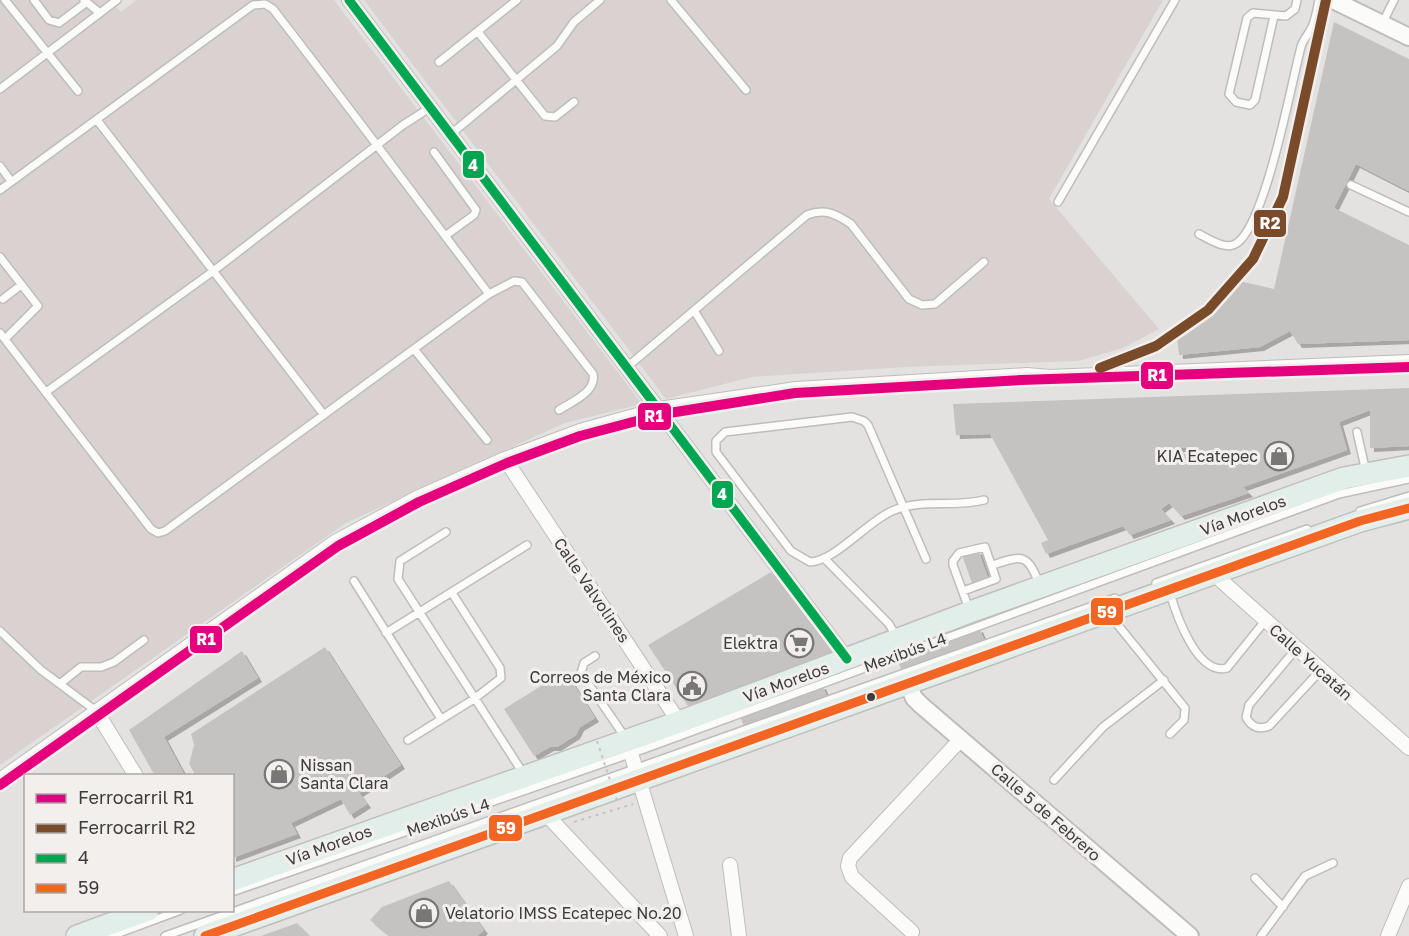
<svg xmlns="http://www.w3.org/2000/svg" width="1409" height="936" font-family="'Golos Text',sans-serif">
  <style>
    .built { fill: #dad2d1 }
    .building { fill: #c4c3c2; fill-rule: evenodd; filter: url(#shadow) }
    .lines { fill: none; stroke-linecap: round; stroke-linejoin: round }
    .service-casing { stroke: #bebdbc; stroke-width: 10 }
    .minor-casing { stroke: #bebdbc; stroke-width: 16 }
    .tertiary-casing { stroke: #bebdbc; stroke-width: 20 }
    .primary-casing { stroke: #c0bfbf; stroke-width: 24 }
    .path { stroke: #c4c3c3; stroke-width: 2; stroke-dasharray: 3 4.5; stroke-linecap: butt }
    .service { stroke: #fbfbfa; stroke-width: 7 }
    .minor { stroke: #fbfbfa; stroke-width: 14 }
    .tertiary { stroke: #fbfbfa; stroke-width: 16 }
    .primary { stroke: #e2eee9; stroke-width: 21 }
    .path-bridge { stroke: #c4c3c3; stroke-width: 2; stroke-dasharray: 3 4.5; stroke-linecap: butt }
    .bus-1-casing { stroke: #f2efed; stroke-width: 14 }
    .bus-2-casing { stroke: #f2efed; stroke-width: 14 }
    .bus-1 { stroke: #00a651; stroke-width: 9 }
    .bus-2 { stroke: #f26522; stroke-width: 9 }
    .rail-1-casing { stroke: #f2efed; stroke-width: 15 }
    .rail-2-casing { stroke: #f2efed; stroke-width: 15 }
    .rail-1 { stroke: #e5007d; stroke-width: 10 }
    .rail-2 { stroke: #7a4b2a; stroke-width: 10 }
    .bus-dot { fill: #3e3c3c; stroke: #f2efed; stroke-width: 2 }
    .labels { text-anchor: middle; stroke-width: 6; stroke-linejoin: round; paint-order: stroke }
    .poi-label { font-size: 16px; fill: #3e3c3c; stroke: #f2efed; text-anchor: end }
    .street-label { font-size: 16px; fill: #3e3c3c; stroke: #f2efed }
    .line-badge { stroke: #f2efed; stroke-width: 2 }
    .badge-label { font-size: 16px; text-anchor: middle; font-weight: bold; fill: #fff }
  </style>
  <defs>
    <filter id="shadow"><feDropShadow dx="4" dy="4" stdDeviation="0" flood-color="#0004"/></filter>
  </defs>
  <rect width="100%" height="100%" fill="#e4e2e1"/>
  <path class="built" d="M0 0H109L121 12 136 0H334L642 404 565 423 346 523 0 765Z
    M364 0H1163L1049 199 1159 329 1123 348 1078 361 906 367 752 377 666 399Z"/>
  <path class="building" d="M1334 22 1409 59V191L1356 164 1334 208 1409 245V340L1298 344 1290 331 1260 347 1179 355 1177 336 1214 311 1239 281 1274 289Z
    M1409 388V446L1370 448V410L1339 422 1347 450 1243 487 1249 493 1181 516 1169 503 1161 509 1171 520 1130 535 1123 526 1046 554 1041 543 1048 540 990 434 956 435 953 404ZM1179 448H1200L1188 458Z
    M978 550 989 581 973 586 962 555Z
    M771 572 837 657 688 706 648 645Z
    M979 628 984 640 901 669 896 657Z
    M325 647 401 765 359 793 367 804 350 815 341 799 291 823 297 834 232 858V776H196L189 764 194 745 191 734Z
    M242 651 258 678 164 737 185 776H155L129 730Z
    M565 671 595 718 580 727 576 735 557 747H550L534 756 504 709Z
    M822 685 827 697 744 726 739 714Z
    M449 881 484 930 477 936H389L370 920 382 907Z
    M297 923 310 936H261Z"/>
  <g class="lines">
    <g class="service-casing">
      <path id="service" d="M5 0 78 91
        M34 0 49 20 59 23 87 2
        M84 0 100 13
        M671 0 746 90
        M1274 16 1255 100 1250 105 1236 102 1229 94 1247 18 1253 13 1286 16 1295 9 1297 0
        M1382 24 1394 0
        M478 32 545 116 555 117 574 102
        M439 62 517 0
        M0 89 117 0
        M97 120 324 415
        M451 134 557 46 574 22 600 0
        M434 152 476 210 474 215 445 236
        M0 166 11 181
        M1351 185 1409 212
        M0 190 253 5 265 4 273 9C346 103 417 199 489 294
        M1058 202 1175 0
        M1199 234C1209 239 1226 251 1237 243 1266 223 1291 84 1301 47 1303 39 1309 34 1312 27 1316 18 1317 9 1319 0
        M0 257 38 306 5 339
        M3 299 21 285
        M695 312 719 351
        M0 333 151 529 158 533 165 531 489 294 514 281 522 282 593 374C597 392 571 402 559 410
        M414 349 487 440
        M627 367 807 215C825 208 836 214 851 224L909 299 922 305 935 304 984 262
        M46 392 212 272 403 125 431 107
        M1357 432 1366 472
        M1360 511 1409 496
        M446 532 400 561 398 579 523 773
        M824 558 889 624 897 638
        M926 559 868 425 864 421 852 417 725 432 716 441V452L791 551 810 562C835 561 867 522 892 511 923 498 953 508 984 500
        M993 565C1025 554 1027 555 1040 585
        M354 581 441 719
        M1156 583 1307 529
        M963 591 996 579 985 547 959 553 953 561V565L969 609
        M1170 593C1176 614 1197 676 1227 668L1265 621
        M1109 614 1185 708 1184 720 1170 734
        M0 631 41 670 96 711
        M386 633 527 545
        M1296 649 1249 705 1246 717C1251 727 1259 730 1269 726L1320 671
        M595 656 584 663 581 673 625 737
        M61 683 81 667H101L114 662 144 640
        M408 740 474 699 501 678 500 668 452 593
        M1054 780 1103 727 1164 680
        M1255 878 1283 907
        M232 892 644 749 1339 494 1409 479
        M111 936 181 910
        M165 936 1115 598
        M1261 936 1305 876 1333 863"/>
    </g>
    <g class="minor-casing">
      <path id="minor" d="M349 0 847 659
        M505 459 679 722
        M1215 575 1409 748
        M96 711 136 776
        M627 740 686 936
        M0 780 335 542 417 498 505 459 580 431 659 409 796 389 1027 375 1050 377 1409 362
        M545 813 660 936
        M730 865 739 936
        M912 932 852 877 848 866 850 858 961 739
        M1388 936 1409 886"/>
    </g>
    <g class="tertiary-casing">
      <path id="tertiary" d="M1333 0 1409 37
        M908 684 914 698 921 705 1190 936"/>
    </g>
    <g class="primary-casing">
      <path id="primary" d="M232 880 679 722 970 612 1344 478 1409 466
        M77 936 148 910
        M205 936 1360 521 1409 508"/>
    </g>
    <path class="path" d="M574 822 633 804"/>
    <use href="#service" class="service"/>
    <use href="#minor" class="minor"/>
    <use href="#tertiary" class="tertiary"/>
    <use href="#primary" class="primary"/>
    <path class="path-bridge" d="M597 741 618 804"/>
    <g class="bus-1-casing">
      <path id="bus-1" d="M349 0 847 659"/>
    </g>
    <g class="bus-2-casing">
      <path id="bus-2" d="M205 936 1360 521 1409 508"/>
    </g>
    <use href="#bus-1" class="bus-1"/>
    <use href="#bus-2" class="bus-2"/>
    <g class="rail-1-casing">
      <path id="rail-1" d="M0 785 338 546 419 502 507 463 580 436 663 414 795 393 1021 380 1409 367"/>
    </g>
    <g class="rail-2-casing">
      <path id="rail-2" d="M1100 368 1156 346 1208 310 1253 259 1283 197 1326 0"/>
    </g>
    <use href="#rail-1" class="rail-1"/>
    <use href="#rail-2" class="rail-2"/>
  </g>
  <defs>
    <g id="shop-ring" transform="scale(1.5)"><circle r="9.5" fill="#f2efed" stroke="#787676" stroke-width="1.5"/><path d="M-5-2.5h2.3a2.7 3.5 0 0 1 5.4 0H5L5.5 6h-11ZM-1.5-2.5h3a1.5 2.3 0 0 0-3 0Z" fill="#787676"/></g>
    <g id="supermarket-ring" transform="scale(1.5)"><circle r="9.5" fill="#f2efed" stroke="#787676" stroke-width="1.5"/><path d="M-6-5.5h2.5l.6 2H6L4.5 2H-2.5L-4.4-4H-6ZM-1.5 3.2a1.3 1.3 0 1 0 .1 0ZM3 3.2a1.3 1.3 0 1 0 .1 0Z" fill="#787676"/></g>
    <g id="civic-ring" transform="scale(1.5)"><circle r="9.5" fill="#f2efed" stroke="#787676" stroke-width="1.5"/><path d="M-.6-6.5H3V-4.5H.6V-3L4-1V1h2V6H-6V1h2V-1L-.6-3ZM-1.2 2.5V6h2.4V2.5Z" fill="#787676"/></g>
  </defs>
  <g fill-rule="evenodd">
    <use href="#shop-ring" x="1279" y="456"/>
    <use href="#supermarket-ring" x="799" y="643"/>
    <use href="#civic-ring" x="692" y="686"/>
    <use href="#shop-ring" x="279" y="774"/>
    <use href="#shop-ring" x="424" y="913"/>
  </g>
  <circle class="bus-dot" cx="871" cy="697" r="5"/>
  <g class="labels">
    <g class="poi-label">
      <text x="1258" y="462">KIA Ecatepec</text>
      <text x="778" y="649">Elektra</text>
      <text x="671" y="683">Correos de México<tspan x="671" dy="18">Santa Clara</tspan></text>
      <text x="300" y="771" text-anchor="start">Nissan<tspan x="300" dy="18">Santa Clara</tspan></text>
      <text x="445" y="919" text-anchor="start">Velatorio IMSS Ecatepec No.20</text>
    </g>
    <g class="street-label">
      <text transform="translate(1243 515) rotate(-20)" y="6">Vía Morelos</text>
      <text transform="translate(592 590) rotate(56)" y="6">Calle Valvolines</text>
      <text transform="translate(905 652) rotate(-20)" y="6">Mexibús L4</text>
      <text transform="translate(1311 662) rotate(42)" y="6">Calle Yucatán</text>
      <text transform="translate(786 682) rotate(-20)" y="6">Vía Morelos</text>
      <text transform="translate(1046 812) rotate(41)" y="6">Calle 5 de Febrero</text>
      <text transform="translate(448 817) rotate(-19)" y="6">Mexibús L4</text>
      <text transform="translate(329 845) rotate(-20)" y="6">Vía Morelos</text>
    </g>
  </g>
  <g class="line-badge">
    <rect x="462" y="150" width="23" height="29" rx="6" fill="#00a651"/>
    <rect x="1253" y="209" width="34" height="29" rx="6" fill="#7a4b2a"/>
    <rect x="1140" y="361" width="34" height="29" rx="6" fill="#e5007d"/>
    <rect x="637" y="402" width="35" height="29" rx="6" fill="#e5007d"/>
    <rect x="711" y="480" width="23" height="29" rx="6" fill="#00a651"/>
    <rect x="1090" y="597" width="34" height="29" rx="6" fill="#f26522"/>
    <rect x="189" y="625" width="34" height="29" rx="6" fill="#e5007d"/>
    <rect x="488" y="814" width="35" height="28" rx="6" fill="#f26522"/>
  </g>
  <g class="badge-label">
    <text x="473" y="171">4</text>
    <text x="1270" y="229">R2</text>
    <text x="1157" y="381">R1</text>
    <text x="654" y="422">R1</text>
    <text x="722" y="500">4</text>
    <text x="1107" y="618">59</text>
    <text x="206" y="645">R1</text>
    <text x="506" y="834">59</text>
  </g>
  <rect x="24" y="774" width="210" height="138" fill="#f2efed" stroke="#aaa7a6" stroke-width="1.5"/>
  <rect x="36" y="794" width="30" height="9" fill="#e5007d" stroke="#aaa7a6" stroke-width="1.5"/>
  <text x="78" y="804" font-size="18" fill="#3e3c3c">Ferrocarril R1</text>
  <rect x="36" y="824" width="30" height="9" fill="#7a4b2a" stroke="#aaa7a6" stroke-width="1.5"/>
  <text x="78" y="834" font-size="18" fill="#3e3c3c">Ferrocarril R2</text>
  <rect x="36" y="854" width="30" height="9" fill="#00a651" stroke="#aaa7a6" stroke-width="1.5"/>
  <text x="78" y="864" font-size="18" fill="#3e3c3c">4</text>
  <rect x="36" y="884" width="30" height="9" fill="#f26522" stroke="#aaa7a6" stroke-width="1.5"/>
  <text x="78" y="894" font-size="18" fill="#3e3c3c">59</text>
</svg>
